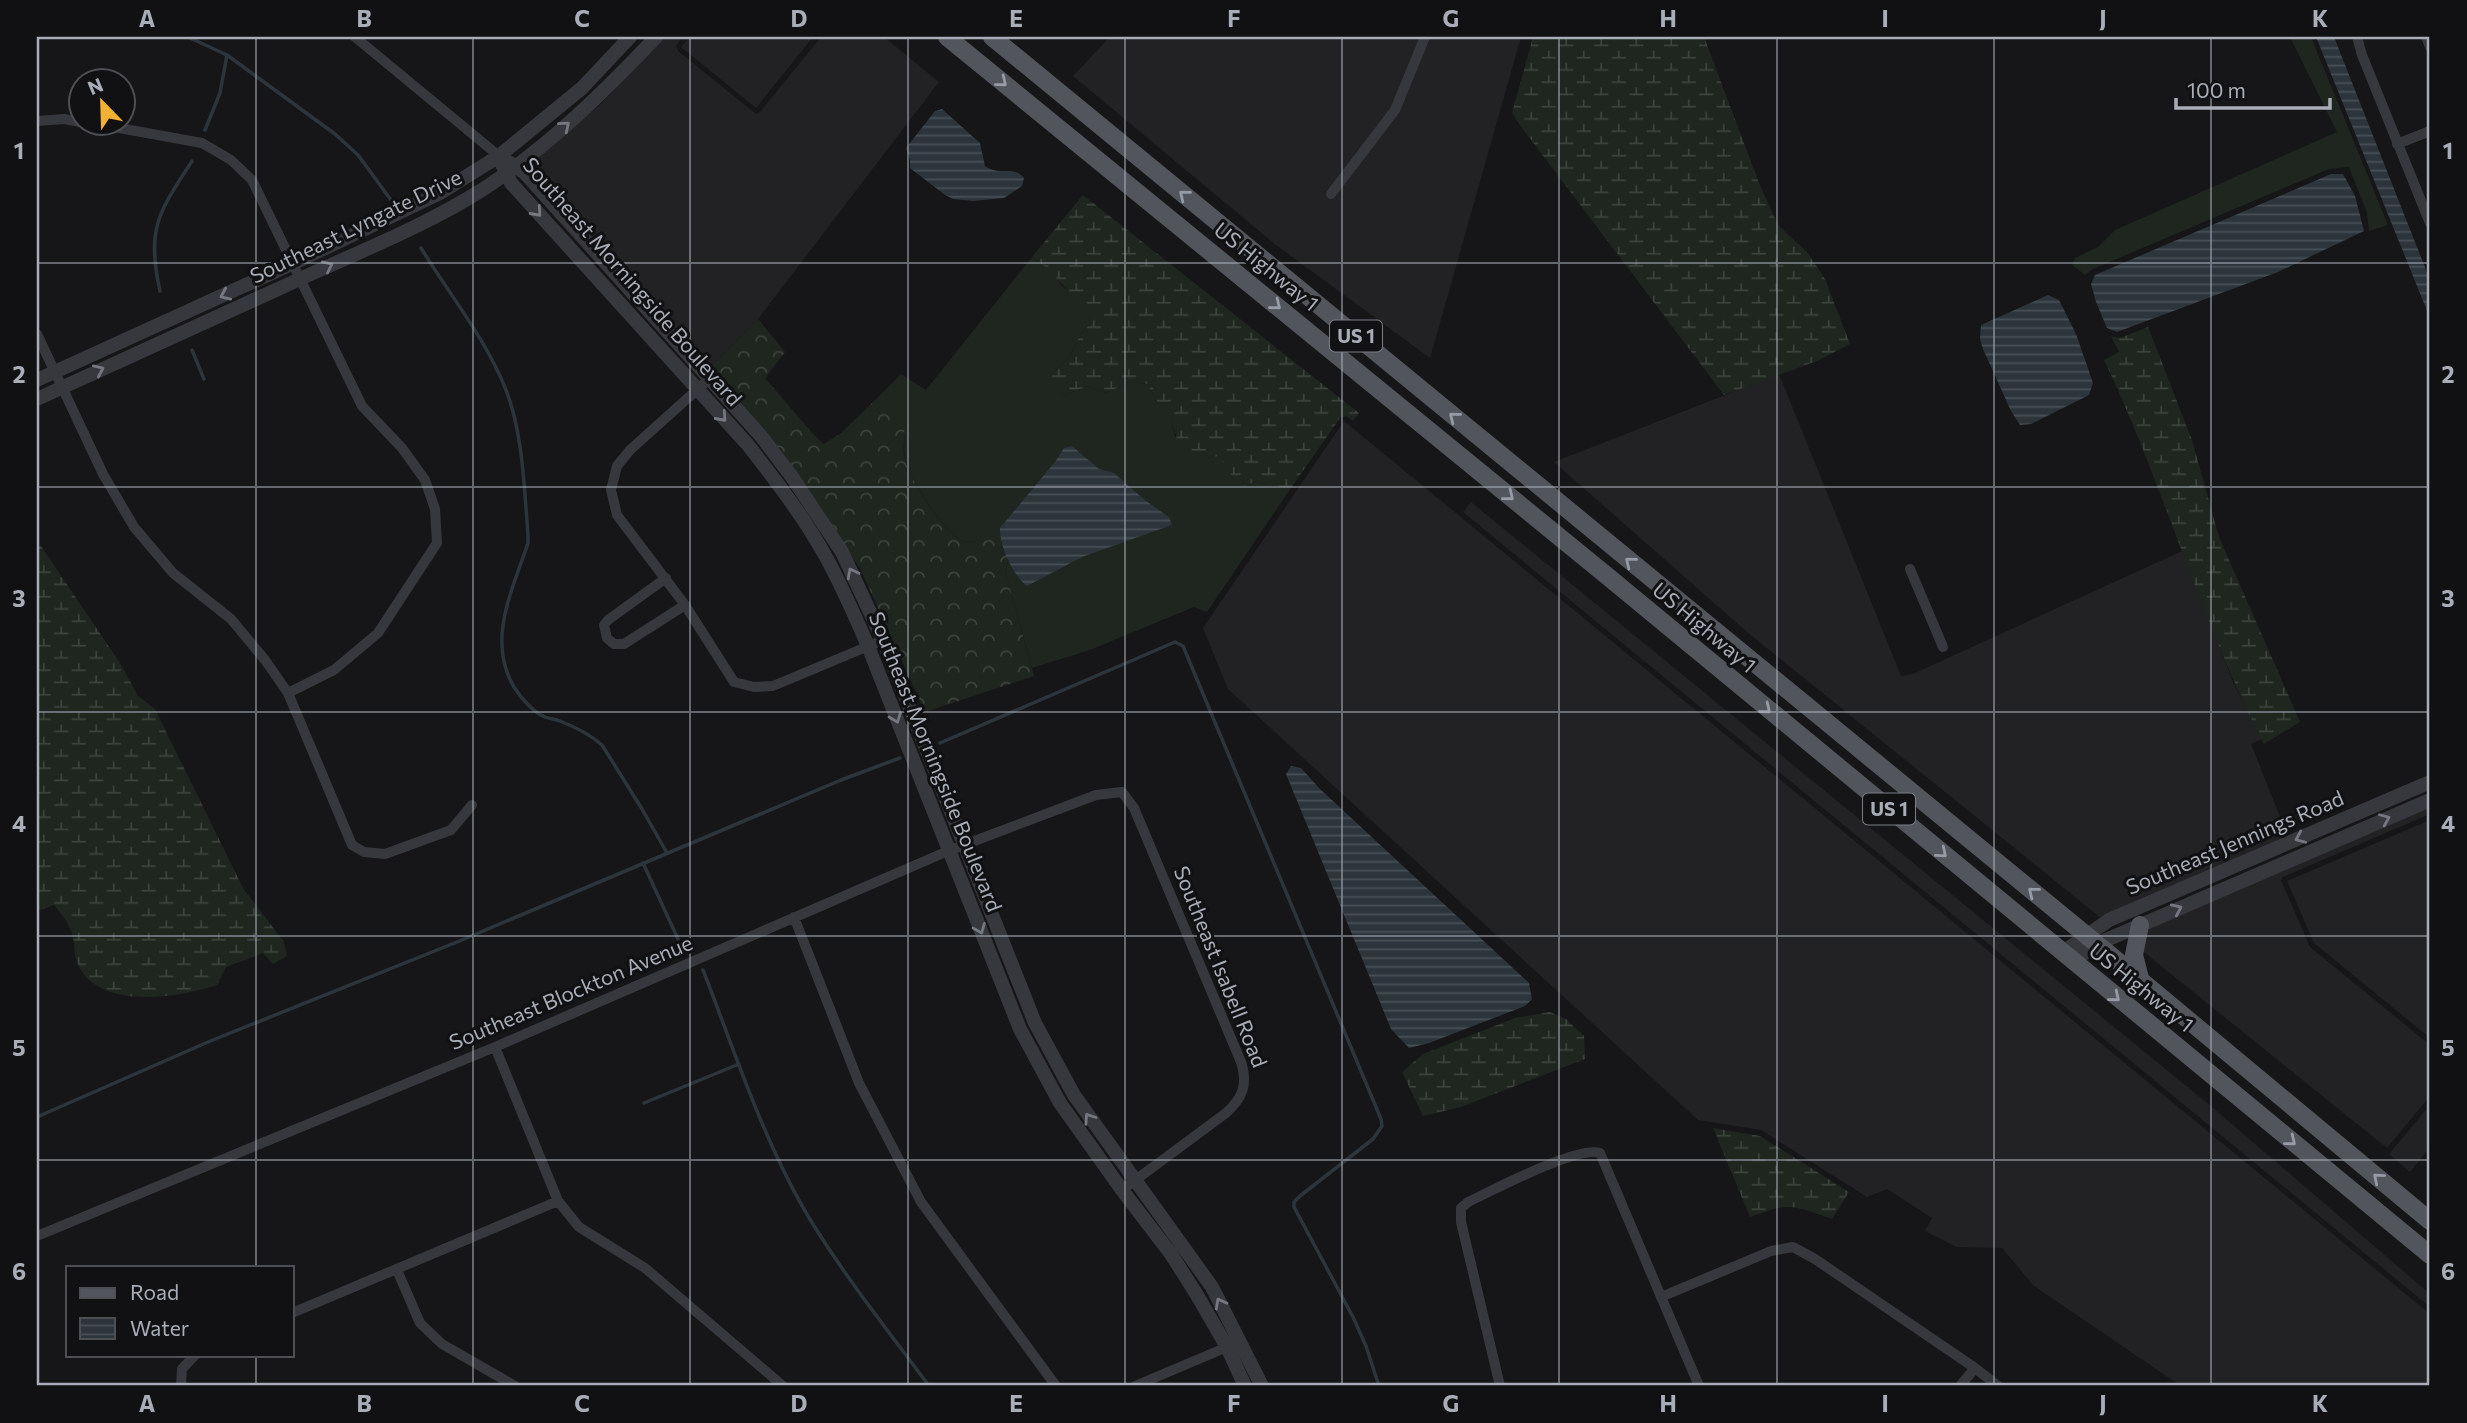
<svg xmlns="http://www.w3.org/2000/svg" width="2467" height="1423" font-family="Commissioner,sans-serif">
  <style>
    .built { fill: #222225 }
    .grass { fill: #1e261f }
    .forest { fill: url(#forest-crowns) }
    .wetland { fill: url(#wetland-marsh) }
    .water { fill: url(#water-rules) }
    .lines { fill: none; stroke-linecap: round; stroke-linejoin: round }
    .stream { stroke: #2c353c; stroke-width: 3.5 }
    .minor { stroke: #37383d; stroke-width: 10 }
    .tertiary { stroke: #37383d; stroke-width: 14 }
    .primary { stroke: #53555c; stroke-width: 18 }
    .oneway { stroke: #979ba6 }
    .oneway2 { stroke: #757881 }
    .grid { fill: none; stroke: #a8adb8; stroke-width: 2; stroke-opacity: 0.55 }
    .labels { text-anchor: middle; stroke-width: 6; stroke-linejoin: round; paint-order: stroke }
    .shield { fill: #111113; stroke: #7b7e86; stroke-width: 2 }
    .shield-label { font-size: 19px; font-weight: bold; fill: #a8adb8 }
    .street-label { font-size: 21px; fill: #a8adb8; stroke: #111113 }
    .neatline { fill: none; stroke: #a8adb8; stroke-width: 2.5 }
    .grid-label { font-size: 23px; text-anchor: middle; font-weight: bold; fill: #a8adb8 }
  </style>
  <defs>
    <pattern id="forest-crowns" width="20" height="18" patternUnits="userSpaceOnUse" patternTransform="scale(1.75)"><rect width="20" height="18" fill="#1e261f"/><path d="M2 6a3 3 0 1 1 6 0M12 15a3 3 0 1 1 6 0" fill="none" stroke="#3c433d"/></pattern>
    <pattern id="wetland-marsh" width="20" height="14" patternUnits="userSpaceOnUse" patternTransform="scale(1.75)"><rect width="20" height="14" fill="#1e261f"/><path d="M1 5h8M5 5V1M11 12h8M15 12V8" fill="none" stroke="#3c433d"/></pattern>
    <pattern id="water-rules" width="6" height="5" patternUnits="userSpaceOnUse" patternTransform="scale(1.75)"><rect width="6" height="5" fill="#2c353c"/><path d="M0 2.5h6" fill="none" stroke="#485056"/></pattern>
  </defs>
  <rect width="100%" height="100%" fill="#161618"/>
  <path class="built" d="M664 37H682L676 46 678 51 756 114 760 112 821 37H884L939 82 758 319 708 370 525 166 599 106Z
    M690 37H813L756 108 681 47Z
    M1110 37H1521L1430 358 1276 245 1073 76Z
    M1779 374 1901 676 1913 674 2182 551 2233 682 2262 739 2251 744 2288 837 2101 918 1747 632 1554 462Z
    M1344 421 2430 1314V1386H2181L2034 1286 2002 1248 1957 1247 1925 1231 1932 1218 1887 1189 1867 1197 1761 1130 1698 1120 1228 689 1203 628Z
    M1471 502 2206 1102 2430 1294V1307L1463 512Z
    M2430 806V814L2299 870 2283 877 2281 880 2310 947 2430 1045V1096L2387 1148 2140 949 2145 930Z
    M2430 820V1038L2314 943 2287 881Z
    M2430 1105V1147L2410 1172 2389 1154Z"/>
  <path class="grass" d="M2290 37H2311L2388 225 2369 231 2367 213 2349 167 2329 169 2093 269 2085 275 2072 265 2075 258 2098 247 2115 230 2337 132Z
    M1032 257 1053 272 1062 286 1075 298 1092 322 1080 335 1071 355 1053 373 1048 386 1065 395 1088 386 1105 393 1131 382 1148 384 1156 400 1170 418 1175 436 1206 459 1219 456 1245 486 1257 481 1272 487 1291 488 1207 612 1194 607 1090 650 1032 668 1005 570 1020 530 994 517C989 526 981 543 969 543 950 543 911 480 906 462 902 450 907 435 902 425 896 411 887 407 874 401L901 374 926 390Z"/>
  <path class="forest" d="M758 319 785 352 765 378 814 435 824 444 841 433 874 401C883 405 895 408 901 418 908 430 901 447 905 460 909 477 950 544 969 543 984 542 985 525 994 517 1001 510 1016 508 1025 507L1020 530 1005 570 1034 676 925 712 860 568 708 370Z"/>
  <path class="wetland" d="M1533 37H1704L1759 183 1778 225 1807 252 1825 279 1850 344 1817 361 1724 395 1519 124 1512 113Z
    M1083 195 1359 413 1353 421 1346 416 1340 418 1291 488 1272 487 1257 481 1245 486 1237 483 1219 456 1206 459 1190 458 1179 444 1170 419 1156 400 1148 384 1131 382 1105 393 1088 386 1065 395 1047 386 1053 373 1071 355 1080 335 1092 322C1073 299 1058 274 1032 257Z
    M2148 327 2192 440 2219 537 2300 722 2264 744C2200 621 2164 485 2104 360L2119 352 2111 336 2120 338Z
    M37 544 41 546 120 663 138 696 155 709 243 888 284 942 287 956 273 964 263 953 226 967 217 985C178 998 92 1012 76 959 74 954 75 948 74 943 72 927 64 917 54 905L37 911Z
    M1550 1012 1566 1019 1584 1036 1585 1059 1461 1107 1423 1116 1402 1072 1423 1054 1515 1018Z
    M1713 1128 1760 1136 1849 1192 1832 1219C1792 1205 1790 1202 1750 1217Z"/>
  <path class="water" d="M2316 37H2334L2430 280V318Z
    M942 109 980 143 985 166C1001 177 1014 165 1024 178L1022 186 1004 198 973 201 953 199 945 195 910 168V160L906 148 935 111Z
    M2331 174H2343L2355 196 2364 231 2278 272 2117 332 2107 328 2096 302 2091 284 2095 275Z
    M2048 295 2059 300 2076 334 2093 383 2089 395 2031 424 2020 425 2011 411 1983 349 1980 339 1981 325Z
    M1072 446 1099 469 1114 473 1146 501 1169 517 1172 525 1082 557 1027 586C1013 576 999 545 1000 528L1055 462 1064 448Z
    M1291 766 1301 768 1320 789 1529 983 1532 999 1525 1006 1429 1043 1409 1048 1391 1029 1286 774Z"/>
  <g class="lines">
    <path class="stream" d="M188 37 227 55 335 134 358 155 391 200
      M205 130 220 93 227 55
      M421 248C449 294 486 339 506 390 523 434 524 487 528 534V543C513 589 486 640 514 687 521 698 533 712 545 717 550 719 555 719 560 721 575 727 591 735 602 745L642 809 667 853
      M160 291C146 228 159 212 192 161
      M192 350 204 379
      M940 743 1175 642 1183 646 1381 1119 1382 1126 1373 1139 1300 1196 1294 1202V1207L1353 1317 1366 1346 1379 1386
      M643 863 678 939
      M703 970C735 1052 765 1146 811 1221 846 1278 889 1332 929 1386
      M644 1103 739 1064
      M37 1117 208 1042 457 942 841 780 900 758"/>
    <path class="minor" d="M355 37 499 156
      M2357 37 2362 55 2430 223
      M2426 37 2430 47
      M37 121 64 119 80 122
      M86 122 202 143 231 160 252 180 362 406 402 448 425 480 435 509 437 543 378 633 334 670 288 693
      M2397 144 2430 131
      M1331 194 1395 110 1425 37
      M37 334 103 474 134 527 173 573 231 619 265 660 288 693 352 845 364 852 385 854 451 830 472 805
      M709 379 630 450 617 466 611 490 617 515 685 605 734 682 754 687 773 686 883 640
      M1910 569 1943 647
      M666 578 608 620 604 625 607 638 614 644H624L685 605
      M794 917 859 1083 921 1202 1056 1386
      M495 1047 558 1201 579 1227 645 1268 783 1386
      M37 1236 495 1047 948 851 1096 795 1122 792 1134 808 1241 1062C1248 1084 1243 1098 1226 1113L1122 1190
      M397 1270 420 1323 442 1344 515 1386
      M1661 1297 1771 1251 1793 1247 1815 1259 1975 1368 1998 1386
      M292 1313 558 1201
      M181 1386 182 1369 195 1355
      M1135 1386 1232 1345
      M1500 1386 1461 1222V1208L1468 1202C1492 1191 1578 1145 1600 1153L1699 1386
      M1960 1386 1975 1368"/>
    <path class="tertiary" d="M499 156 525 173 761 436 792 477 842 552 883 640 1035 1023 1074 1095 1212 1287 1262 1386
      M499 158 511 183 748 445C776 481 804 517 826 557 842 586 855 616 868 646L1020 1029 1060 1103 1122 1190 1171 1254 1197 1295 1227 1347 1245 1386
      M37 380 294 263 440 193 499 156 582 88 630 37
      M37 399C129 357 221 315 313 273 371 247 432 222 485 188 550 145 603 93 656 37
      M2063 952 2109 920 2430 782
      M2072 962 2097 944 2430 800"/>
    <path class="primary" d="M947 37 1606 575 2430 1255
      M992 37 2097 944 2430 1221
      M2140 925 2134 955 2141 982"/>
  </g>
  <defs><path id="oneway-chevron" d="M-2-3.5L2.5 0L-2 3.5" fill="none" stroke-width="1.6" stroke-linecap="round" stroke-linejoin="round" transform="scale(1.75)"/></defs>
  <g class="oneway">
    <use href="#oneway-chevron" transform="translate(1002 82) rotate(39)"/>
    <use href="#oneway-chevron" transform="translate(1184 195) rotate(-141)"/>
    <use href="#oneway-chevron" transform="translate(1276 305) rotate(39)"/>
    <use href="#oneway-chevron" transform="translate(1454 417) rotate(-141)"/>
    <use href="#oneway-chevron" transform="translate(1509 496) rotate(39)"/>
    <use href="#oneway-chevron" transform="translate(1630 562) rotate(-141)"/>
    <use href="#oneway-chevron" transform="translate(1766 709) rotate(39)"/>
    <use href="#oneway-chevron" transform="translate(1942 853) rotate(40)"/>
    <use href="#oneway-chevron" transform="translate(2033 892) rotate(-141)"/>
    <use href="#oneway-chevron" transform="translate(2115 997) rotate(39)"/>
    <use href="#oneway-chevron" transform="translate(2291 1141) rotate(39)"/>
    <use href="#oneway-chevron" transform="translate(2378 1178) rotate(-140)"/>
  </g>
  <g class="oneway2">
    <use href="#oneway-chevron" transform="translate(565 126) rotate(-40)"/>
    <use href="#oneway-chevron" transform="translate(537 212) rotate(48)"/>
    <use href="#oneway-chevron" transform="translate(328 266) rotate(-25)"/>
    <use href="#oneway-chevron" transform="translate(225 295) rotate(156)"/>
    <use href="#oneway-chevron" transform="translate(99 370) rotate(-24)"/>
    <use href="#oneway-chevron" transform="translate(722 417) rotate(48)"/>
    <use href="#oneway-chevron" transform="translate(852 573) rotate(-117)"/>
    <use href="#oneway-chevron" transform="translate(896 718) rotate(69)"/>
    <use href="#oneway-chevron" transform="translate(2385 819) rotate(-23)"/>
    <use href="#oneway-chevron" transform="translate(2300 838) rotate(157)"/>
    <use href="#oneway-chevron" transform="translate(2177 909) rotate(-24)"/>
    <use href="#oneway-chevron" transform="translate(980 929) rotate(68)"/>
    <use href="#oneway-chevron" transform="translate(1089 1118) rotate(-124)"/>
    <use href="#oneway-chevron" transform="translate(1220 1303) rotate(-118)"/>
  </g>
  <path class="grid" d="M256 37V1267M473 37V1386M690 37V1386M908 37V1386M1125 37V1386M1342 37V1386M1559 37V1386M1777 37V1386M1994 37V1386M2211 37V1386M37 263H2430M37 487H2430M37 712H2430M37 936H2430M37 1160H2430M256 1355V1386"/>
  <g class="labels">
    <g class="shield">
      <rect x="1330" y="320.5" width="52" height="31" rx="5"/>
      <rect x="1863" y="793.5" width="52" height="31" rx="5"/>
    </g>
    <g class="shield-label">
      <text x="1356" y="343">US 1</text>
      <text x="1889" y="816">US 1</text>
    </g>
    <g class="street-label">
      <text transform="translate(356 227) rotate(-26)" y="7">Southeast Lyngate Drive</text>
      <text transform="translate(1266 267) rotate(39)" y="7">US Highway 1</text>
      <text transform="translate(632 282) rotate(49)" y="7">Southeast Morningside Boulevard</text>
      <text transform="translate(1704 628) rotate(40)" y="7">US Highway 1</text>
      <text transform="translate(935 762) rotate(68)" y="7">Southeast Morningside Boulevard</text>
      <text transform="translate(2235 843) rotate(-23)" y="7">Southeast Jennings Road</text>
      <text transform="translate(1220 967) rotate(68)" y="7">Southeast Isabell Road</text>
      <text transform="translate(2141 988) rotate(39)" y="7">US Highway 1</text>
      <text transform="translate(571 993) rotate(-23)" y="7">Southeast Blockton Avenue</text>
    </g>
  </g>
  <rect width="2467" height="1423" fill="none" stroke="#111113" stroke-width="77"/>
  <rect x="66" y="1266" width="228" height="91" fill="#111113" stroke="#4d4f55" stroke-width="2"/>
  <rect x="80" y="1288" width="35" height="10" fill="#53555c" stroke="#4d4f55" stroke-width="2"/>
  <text x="130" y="1300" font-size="21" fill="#a8adb8">Road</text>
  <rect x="80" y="1318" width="35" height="21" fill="url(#water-rules)" stroke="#4d4f55" stroke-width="2"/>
  <text x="130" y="1336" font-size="21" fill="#a8adb8">Water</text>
  <g transform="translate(102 102) rotate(337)"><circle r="33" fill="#111113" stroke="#4d4f55" stroke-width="2"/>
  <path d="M0-5L12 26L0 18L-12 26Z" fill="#f2b134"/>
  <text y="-10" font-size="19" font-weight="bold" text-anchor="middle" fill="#a8adb8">N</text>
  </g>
  <path d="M2176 98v10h154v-10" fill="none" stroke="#a8adb8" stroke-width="3.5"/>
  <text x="2187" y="98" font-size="21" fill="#a8adb8" stroke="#111113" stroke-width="5" paint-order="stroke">100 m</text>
  <rect x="38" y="38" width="2390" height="1346" class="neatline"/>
  <g class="grid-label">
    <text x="147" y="27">A</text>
    <text x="364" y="27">B</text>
    <text x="582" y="27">C</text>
    <text x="799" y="27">D</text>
    <text x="1016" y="27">E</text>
    <text x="1234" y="27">F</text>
    <text x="1451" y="27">G</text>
    <text x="1668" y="27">H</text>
    <text x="1885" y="27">I</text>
    <text x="2103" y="27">J</text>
    <text x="2320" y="27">K</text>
    <text x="19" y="159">1</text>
    <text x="2448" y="159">1</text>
    <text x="19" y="383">2</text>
    <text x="2448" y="383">2</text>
    <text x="19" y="607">3</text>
    <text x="2448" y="607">3</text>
    <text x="19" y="832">4</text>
    <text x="2448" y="832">4</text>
    <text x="19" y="1056">5</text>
    <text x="2448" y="1056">5</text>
    <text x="19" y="1280">6</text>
    <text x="2448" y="1280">6</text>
    <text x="147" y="1412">A</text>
    <text x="364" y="1412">B</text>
    <text x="582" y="1412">C</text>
    <text x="799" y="1412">D</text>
    <text x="1016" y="1412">E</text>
    <text x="1234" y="1412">F</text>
    <text x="1451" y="1412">G</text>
    <text x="1668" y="1412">H</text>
    <text x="1885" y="1412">I</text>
    <text x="2103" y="1412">J</text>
    <text x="2320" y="1412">K</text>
  </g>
</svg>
